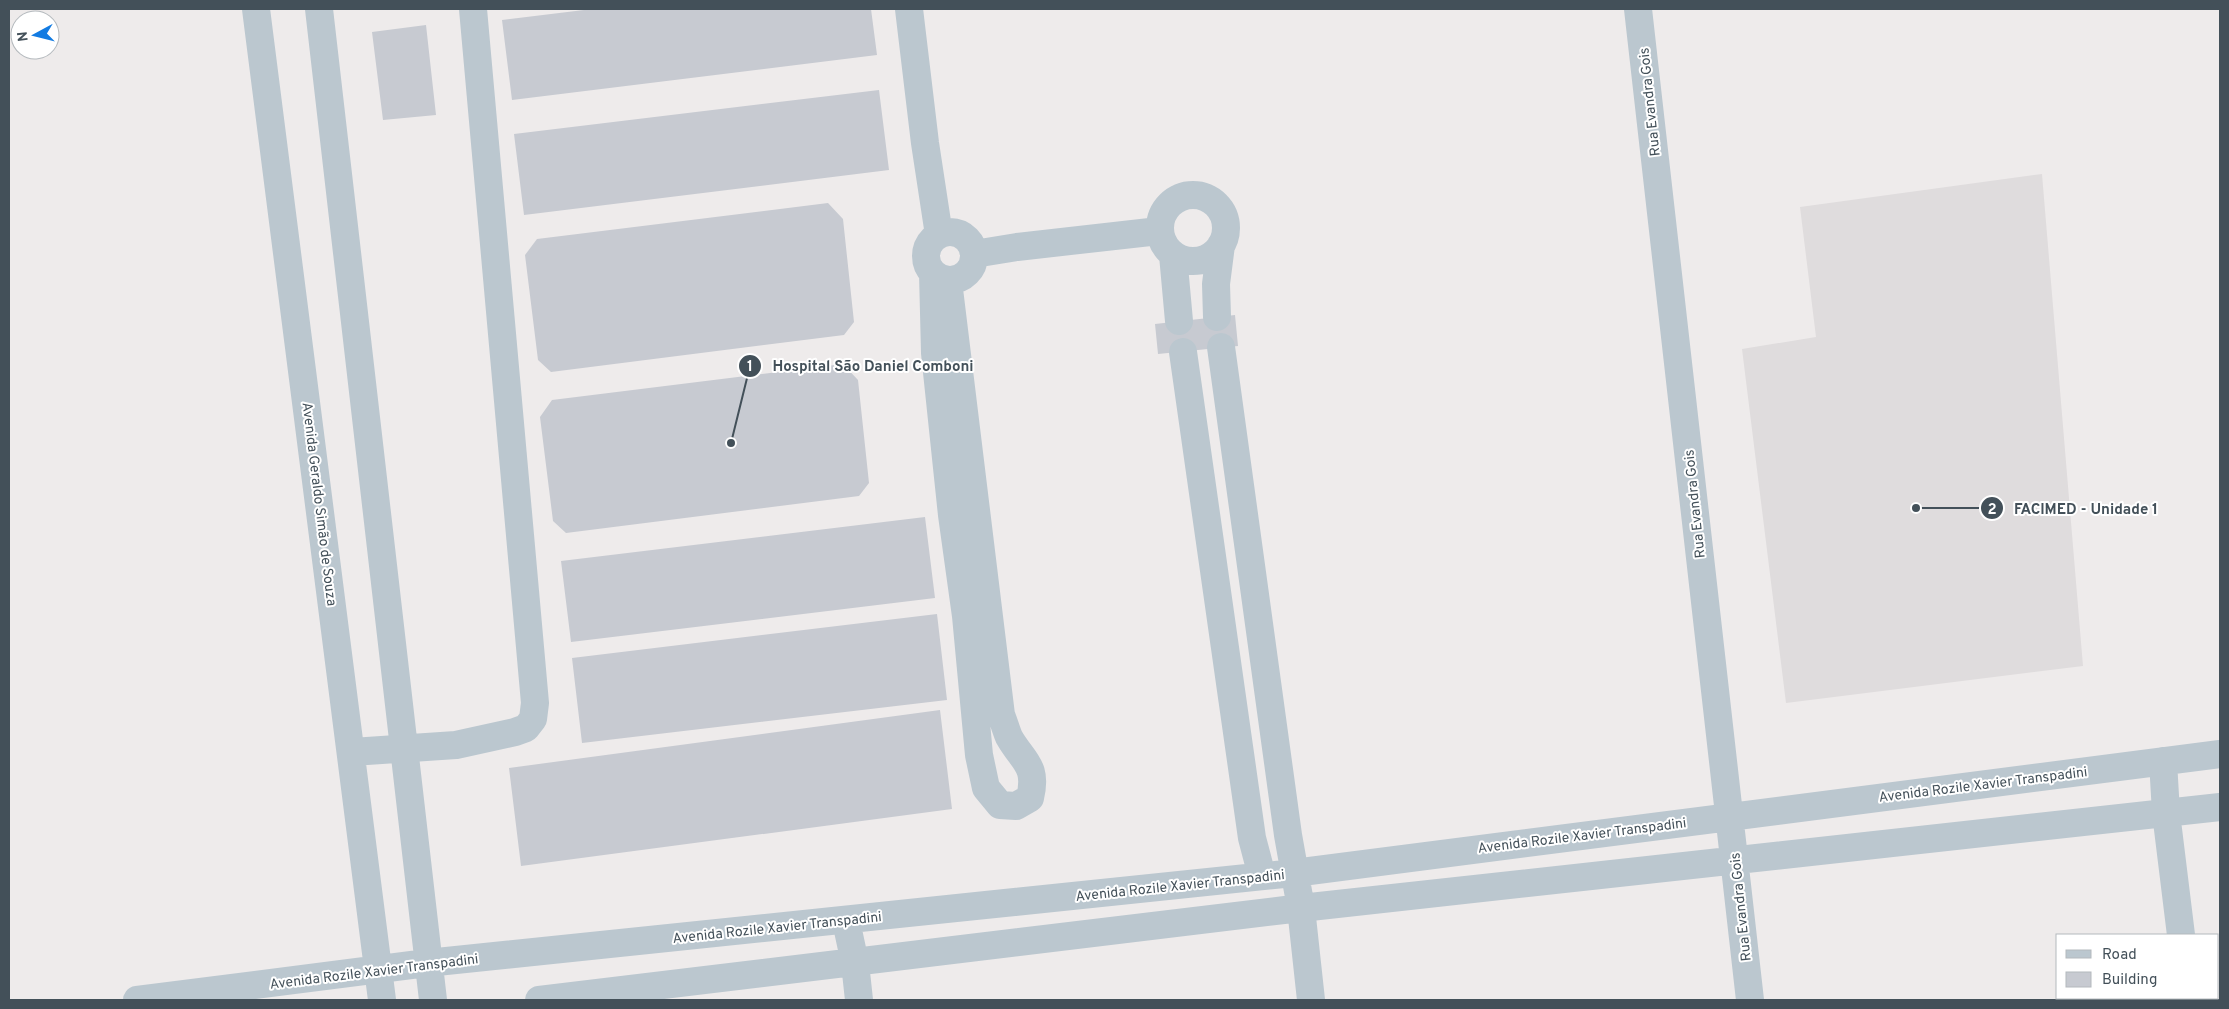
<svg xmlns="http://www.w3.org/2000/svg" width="2229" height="1009" font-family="Overpass,sans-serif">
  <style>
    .education { fill: #dfdcdd }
    .building { fill: #c7cad1 }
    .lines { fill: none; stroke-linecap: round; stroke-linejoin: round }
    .minor { stroke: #bbc7cf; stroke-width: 28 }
    .labels { text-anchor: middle; stroke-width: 4; stroke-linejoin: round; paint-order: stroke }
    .street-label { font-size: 14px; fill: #435059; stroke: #fff }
    .leader { fill: none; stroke: #435059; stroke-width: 2 }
    .callout-dot { fill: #435059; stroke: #fff; stroke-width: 2 }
    .mark-label { font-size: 15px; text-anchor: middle; font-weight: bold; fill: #fff }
    .callout-label { font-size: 15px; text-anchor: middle; font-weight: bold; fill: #435059; stroke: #fff; stroke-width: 4; stroke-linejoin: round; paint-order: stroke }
  </style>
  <rect width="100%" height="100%" fill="#eeebeb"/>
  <path class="education" d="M2042 174 2083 666 1786 703 1742 349 1816 337 1800 207Z"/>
  <path class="building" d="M592 9H871L877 55 512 100 502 20Z
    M426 25 436 115 383 120 372 32Z
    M879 90 889 170 524 215 514 134Z
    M828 203 843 219 854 322 844 335 551 372 538 360 525 255 537 239Z
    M1235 315 1238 346 1158 354 1155 324Z
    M843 364 858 380 869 483 859 496 566 533 553 521 540 417 552 400Z
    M925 517 935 598 571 642 561 561Z
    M937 614 947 700 582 743 572 658Z
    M940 710 952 809 521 866 509 768Z"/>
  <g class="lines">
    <path class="minor" d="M256 9 382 1000
      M319 9 433 1000
      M909 9 925 143 939 235
      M1638 9 1750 1000
      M1160 228a33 33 0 1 1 66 0a33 33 0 1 1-66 0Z
      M926 256a24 24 0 1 1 48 0a24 24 0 1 1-48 0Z
      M974 254 1017 247 1159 231
      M1173 255 1179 321
      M933 273 935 353 952 515 966 616 979 755 986 788 1000 805 1016 806 1030 798C1038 765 1023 762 1009 737 1006 730 1004 722 1001 715L948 281
      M1217 317 1216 284 1221 245
      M1221 347 1288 835 1301 908 1311 1000
      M1183 352 1252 838 1262 876
      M352 752 456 745 515 732 526 728 533 719 535 703 473 9
      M2163 761 2166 813 2181 935
      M846 921 855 963 859 1000
      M2189 998V1000
      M137 1000 427 963 1294 873 2220 754
      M539 1000 1301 908 2220 807"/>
  </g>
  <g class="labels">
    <g class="street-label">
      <text transform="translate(1649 102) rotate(-96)" y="5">Rua Evandra Gois</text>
      <text transform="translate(320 504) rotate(83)" y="5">Avenida Geraldo Simão de Souza</text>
      <text transform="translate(1694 504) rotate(-96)" y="5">Rua Evandra Gois</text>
      <text transform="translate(1983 784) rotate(-7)" y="5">Avenida Rozile Xavier Transpadini</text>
      <text transform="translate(1582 835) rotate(-7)" y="5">Avenida Rozile Xavier Transpadini</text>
      <text transform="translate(1180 885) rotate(-6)" y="5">Avenida Rozile Xavier Transpadini</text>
      <text transform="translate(1740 907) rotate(-96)" y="5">Rua Evandra Gois</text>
      <text transform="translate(777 927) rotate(-6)" y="5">Avenida Rozile Xavier Transpadini</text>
      <text transform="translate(374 971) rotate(-7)" y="5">Avenida Rozile Xavier Transpadini</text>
    </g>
  </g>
  <path class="leader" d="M731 443L750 366M1916 508L1992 508"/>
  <g class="callout-dot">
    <circle cx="731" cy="443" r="5"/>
    <circle cx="1916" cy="508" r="5"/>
    <circle cx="750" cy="366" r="12"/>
    <circle cx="1992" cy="508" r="12"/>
  </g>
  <g class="mark-label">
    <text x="750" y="371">1</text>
    <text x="1992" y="514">2</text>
  </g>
  <g class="callout-label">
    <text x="873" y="371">Hospital São Daniel Comboni</text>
    <text x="2086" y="514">FACIMED - Unidade 1</text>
  </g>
  <rect width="2229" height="1009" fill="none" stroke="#435059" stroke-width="20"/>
  <rect x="2056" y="934" width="162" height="65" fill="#ffffff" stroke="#b4b9bd"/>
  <rect x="2066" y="950" width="25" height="8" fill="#bbc7cf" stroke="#b4b9bd"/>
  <text x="2102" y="959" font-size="15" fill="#435059">Road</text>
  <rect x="2066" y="972" width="25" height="15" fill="#c7cad1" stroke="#b4b9bd"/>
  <text x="2102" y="984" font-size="15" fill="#435059">Building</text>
  <g transform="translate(35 35) rotate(263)"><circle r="24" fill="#ffffff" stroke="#b4b9bd"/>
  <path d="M0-4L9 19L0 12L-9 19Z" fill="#127be2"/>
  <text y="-8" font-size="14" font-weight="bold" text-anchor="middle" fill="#435059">N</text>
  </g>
</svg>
